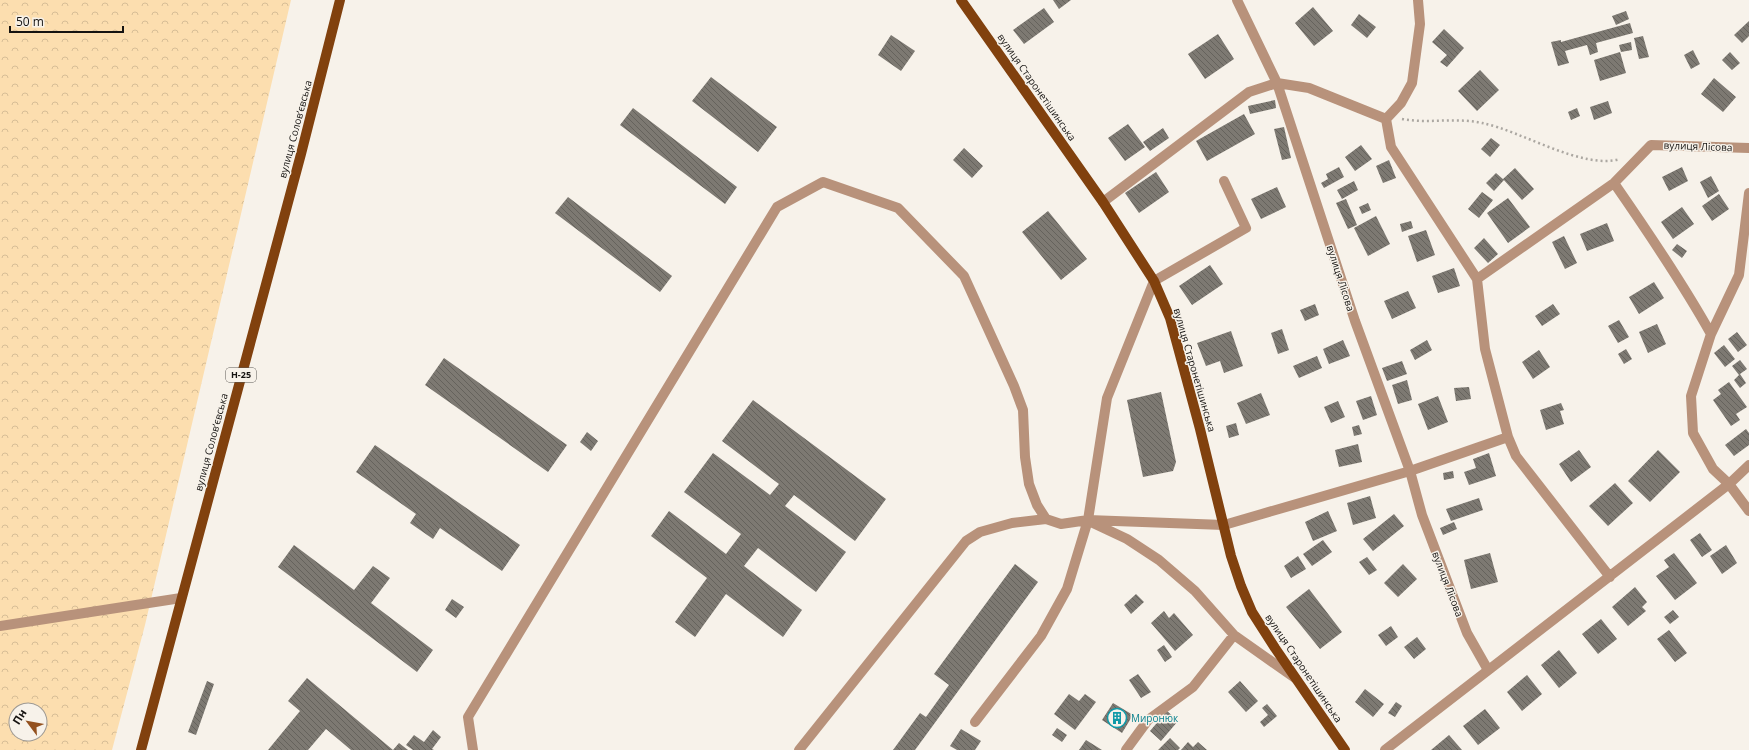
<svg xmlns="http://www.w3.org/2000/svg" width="1749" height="750" font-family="'Open Sans',sans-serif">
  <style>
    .forest { fill: url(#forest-crowns); fill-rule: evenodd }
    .building { fill: url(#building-back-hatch) }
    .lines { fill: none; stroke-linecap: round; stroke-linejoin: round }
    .path { stroke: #aca8a2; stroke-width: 2.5; stroke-dasharray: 2 3; stroke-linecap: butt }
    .minor { stroke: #b8927b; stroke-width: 10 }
    .major { stroke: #81410e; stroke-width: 10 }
    .labels { text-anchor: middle; stroke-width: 3; stroke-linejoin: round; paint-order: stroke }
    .shield { fill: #f7f2ea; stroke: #595652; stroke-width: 1 }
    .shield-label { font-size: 9px; font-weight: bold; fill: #151311 }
    .street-label { font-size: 10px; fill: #151311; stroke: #f7f2ea }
    .culture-label { font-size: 10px; fill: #0d838f; stroke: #f7f2ea; text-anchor: start }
  </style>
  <defs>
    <pattern id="forest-crowns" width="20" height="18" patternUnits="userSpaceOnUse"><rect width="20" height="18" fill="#fcdeaf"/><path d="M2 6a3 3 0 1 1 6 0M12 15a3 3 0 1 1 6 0" fill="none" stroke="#d7be96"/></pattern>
    <pattern id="building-back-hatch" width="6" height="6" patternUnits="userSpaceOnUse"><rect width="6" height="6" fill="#7d7972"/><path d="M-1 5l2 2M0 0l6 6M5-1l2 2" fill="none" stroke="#65625c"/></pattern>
  </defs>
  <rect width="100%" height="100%" fill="#f7f2ea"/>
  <path class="forest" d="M0 0H291L145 625 112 750H0ZM16 710H40V734H16Z"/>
  <path class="building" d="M1053 0H1071L1059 9Z
    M1313 7 1333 31 1314 46 1295 23Z
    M1044 8 1054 22 1024 44 1013 30Z
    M1626 11 1629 19 1616 25 1612 16Z
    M1359 14 1376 27 1367 38 1351 25Z
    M1749 21V36L1742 43 1734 35Z
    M1630 23 1633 33 1596 43 1598 52 1590 55 1587 45 1565 51 1569 63 1558 66 1551 42 1561 40V42Z
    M1444 29 1464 48 1447 67 1440 62 1447 55 1432 42Z
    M1218 34 1234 59 1205 79 1188 54Z
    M891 35 915 51 901 71 878 55Z
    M1643 36 1649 57 1639 59 1634 38Z
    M1631 42 1632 50 1621 52 1619 45Z
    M1693 50 1700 64 1691 69 1684 55Z
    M1620 52 1626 73 1600 81 1594 60Z
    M1730 52 1740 63 1732 70 1722 60Z
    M1480 70 1499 90 1477 111 1458 91Z
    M711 77 777 127 758 152 692 101Z
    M1714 78 1736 97 1723 112 1701 94Z
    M1275 100 1276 108 1250 114 1248 106Z
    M1608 101 1612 113 1594 120 1590 107Z
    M633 108 737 187 725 204 620 125Z
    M1577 108 1580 116 1571 120 1568 112Z
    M1244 114 1255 134 1207 161 1196 141Z
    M1128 124 1145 147 1125 161 1108 138Z
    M1284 127 1291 158 1282 160 1274 129Z
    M1163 128 1169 138 1150 151 1143 142Z
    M1491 138 1500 145 1490 157 1481 149Z
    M1361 145 1372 159 1355 171 1345 157Z
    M964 148 983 166 972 178 953 160Z
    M1389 160 1396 178 1383 183 1376 166Z
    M1339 167 1344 177 1324 188 1321 183 1328 179 1326 174Z
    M1682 167 1688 181 1669 191 1662 177Z
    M1515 168 1534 189 1522 200 1503 179Z
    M1156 172 1169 192 1139 213 1125 193Z
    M1496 173 1504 180 1494 191 1486 183Z
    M1711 176 1719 191 1708 198 1700 182Z
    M1354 181 1358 190 1342 199 1337 190Z
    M1277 187 1286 207 1261 219 1251 199Z
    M1482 192 1493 200 1479 218 1468 209Z
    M1719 194 1729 209 1712 221 1702 206Z
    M568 197 672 276 660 292 555 213Z
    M1508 198 1530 227 1508 243 1487 213Z
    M1346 199 1357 225 1348 229 1336 203Z
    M1368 203 1371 210 1362 214 1359 207Z
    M1682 207 1694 224 1673 239 1661 222Z
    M1048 211 1087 259 1061 280 1022 232Z
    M1376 216 1390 244 1368 256 1354 228Z
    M1411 221 1413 228 1402 232 1400 224Z
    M1607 223 1614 241 1587 251 1580 234Z
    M1426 230 1435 255 1417 262 1408 236Z
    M1564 236 1577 263 1565 269 1552 242Z
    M1484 238 1498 254 1488 263 1474 248Z
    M1677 244 1687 251 1682 258 1672 250Z
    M1210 265 1223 284 1192 305 1179 286Z
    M1454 268 1460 286 1438 293 1432 276Z
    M1654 282 1664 298 1639 314 1629 297Z
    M1408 291 1416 308 1392 319 1384 301Z
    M1315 304 1319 315 1305 321 1300 310Z
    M1553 304 1560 314 1542 326 1535 316Z
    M1619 320 1629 337 1618 343 1608 326Z
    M1657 324 1666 344 1648 353 1639 332Z
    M1282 329 1289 350 1278 354 1271 333Z
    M1231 331 1243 366 1224 373 1220 361 1206 366 1197 343Z
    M1737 332 1747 345 1738 352 1728 339Z
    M1343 340 1350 356 1329 364 1323 349Z
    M1427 340 1432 350 1415 360 1410 350Z
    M1724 345 1735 359 1725 367 1714 353Z
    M1626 349 1632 359 1624 364 1618 354Z
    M1539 350 1550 367 1533 379 1522 362Z
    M1317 356 1322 368 1299 378 1293 366Z
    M444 358 567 445 548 472 425 385Z
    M1740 360 1747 369 1740 374 1746 383 1740 388 1734 380 1739 375 1732 366Z
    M1402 361 1407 374 1387 381 1382 368Z
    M1407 380 1412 400 1398 404 1392 385Z
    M1729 382 1747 407 1736 414 1740 420 1731 426 1713 400 1721 394 1718 390Z
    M1469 387 1471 399 1456 401 1454 388Z
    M1161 392 1176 462 1173 471 1143 477 1127 400Z
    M1261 393 1270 415 1246 424 1237 403Z
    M1371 396 1377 415 1363 420 1356 401Z
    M1438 396 1448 422 1428 430 1418 404Z
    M753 400 886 499 855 541 794 495 785 506 846 552 816 592 758 548 744 566 802 610 783 637 726 594 695 637 675 622 707 578 651 536 669 511 726 554 741 534 684 492 713 453 770 495 779 484 722 441Z
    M1338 401 1345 417 1331 423 1324 407Z
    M1561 403 1564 410 1560 411 1564 424 1546 430 1540 410Z
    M1236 423 1239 435 1229 438 1226 426Z
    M1359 425 1362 434 1354 436 1352 427Z
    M1746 429 1749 433V445L1734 456 1725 445Z
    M587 432 598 441 591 451 580 442Z
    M1358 444 1362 462 1339 467 1335 450Z
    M375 445 520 545 502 571 440 528 433 539 410 523 416 514 356 472Z
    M1579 450 1591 467 1571 482 1559 464Z
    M1658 450 1680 472 1650 502 1628 481Z
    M1489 453 1496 476 1469 485 1464 472 1476 468 1473 459Z
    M1453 471 1454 478 1444 480 1443 473Z
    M1615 483 1633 503 1608 526 1589 506Z
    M1370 496 1376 518 1353 525 1347 503Z
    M1479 498 1483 510 1451 521 1446 509Z
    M1328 511 1337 531 1313 541 1305 522Z
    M1394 514 1404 526 1373 551 1363 539Z
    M1454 522 1457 529 1443 535 1440 528Z
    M1700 533 1712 550 1702 557 1690 540Z
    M1323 540 1332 552 1312 566 1303 554Z
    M294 545 354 590 373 566 390 578 371 603 433 650 417 672 278 567Z
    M1726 545 1737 563 1722 574 1710 556Z
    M1490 553 1498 582 1471 589 1464 560Z
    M1674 553 1697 583 1675 600 1656 576 1669 567 1664 560Z
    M1298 556 1306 569 1291 578 1284 566Z
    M1367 557 1377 570 1369 575 1359 562Z
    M1015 564 1038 582 915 750H893L920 713 926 717 949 685 934 674Z
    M1403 564 1417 579 1398 597 1384 583Z
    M1635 587 1647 602 1642 607 1646 611 1628 626 1612 607Z
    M1309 589 1342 632 1320 649 1286 607Z
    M1136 594 1144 602 1131 614 1124 605Z
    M452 599 464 607 456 618 445 610Z
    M1673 610 1679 617 1670 624 1664 617Z
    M1164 611 1169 618 1174 613 1193 635 1175 651 1151 623Z
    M1601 619 1617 639 1598 654 1582 634Z
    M1391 626 1398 637 1386 646 1378 635Z
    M1669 630 1687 653 1675 662 1657 639Z
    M1417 637 1426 649 1414 659 1404 647Z
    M1164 645 1172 657 1165 662 1157 650Z
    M1559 650 1577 673 1559 688 1541 665Z
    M1138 674 1151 692 1141 698 1129 680Z
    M1527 675 1542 694 1522 711 1507 692Z
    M307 678 393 750H351L326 729 308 750H268L300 711 288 701Z
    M207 681 214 684 196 735 188 732Z
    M1240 681 1258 701 1246 712 1228 692Z
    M1365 689 1384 704 1373 717 1355 702Z
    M1069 694 1079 701 1085 694 1096 702 1075 730 1054 714Z
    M1396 702 1402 706 1395 717 1388 713Z
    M1113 703 1133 715 1122 733 1102 720Z
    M1267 704 1277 716 1264 727 1260 722 1268 715 1262 708Z
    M1485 709 1500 728 1478 745 1463 726Z
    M1167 711 1178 721 1161 741 1150 731Z
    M1057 728 1067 735 1062 742 1052 735Z
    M961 729 981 741 975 750H957L950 746Z
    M433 730 441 737 432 749 434 750H413L406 745 414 735 424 742Z
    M1449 735 1462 750H1431Z
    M1170 738 1180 748 1178 750H1158Z
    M1086 740 1102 750H1079Z
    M1188 742 1193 747 1198 742 1207 750H1181Z
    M399 743 408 750H393Z"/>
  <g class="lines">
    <path class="path" d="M1402 119C1429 124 1454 117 1482 123 1522 131 1582 170 1620 159"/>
    <path class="minor" d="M1237 0 1277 83 1355 321 1410 471 1422 515 1467 633 1488 670
      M1386 119 1401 103 1412 83 1420 24 1418 0
      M1614 183C1648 232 1682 282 1711 334
      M1749 193 1739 275 1711 334 1691 396 1693 433 1713 469 1729 484 1749 511
      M1103 202 1249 92 1277 83 1309 88 1386 119 1391 147 1477 279 1485 349 1508 437 1516 456 1610 577
      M1477 279 1614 183 1651 145 1749 148
      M1088 520 1224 525 1410 471 1508 437
      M1093 523 1127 539 1159 560 1195 591 1234 635 1295 678
      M0 626 181 598
      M975 722 1041 636 1067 589 1088 520
      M473 750 468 717 777 207 823 182 898 208 964 276 1014 386 1023 410 1025 457 1029 484 1037 505 1046 519
      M799 750 966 541 980 532 1012 523 1046 519 1061 524 1088 520 1107 398 1154 281 1246 228 1224 181
      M1126 750 1148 720 1193 687 1234 635
      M1385 750 1729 484 1749 465"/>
    <path class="major" d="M961 0 1103 202 1154 281 1170 318 1200 429 1231 556 1241 586 1252 612 1275 648 1345 750
      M141 750 301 154 340 0"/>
  </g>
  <defs>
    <g id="building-ring" transform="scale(1)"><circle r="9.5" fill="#f7f2ea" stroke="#0f9aa8" stroke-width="1.5"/><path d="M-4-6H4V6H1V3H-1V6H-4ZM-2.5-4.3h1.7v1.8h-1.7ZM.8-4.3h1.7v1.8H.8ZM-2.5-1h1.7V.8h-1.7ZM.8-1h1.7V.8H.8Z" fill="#0f9aa8"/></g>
  </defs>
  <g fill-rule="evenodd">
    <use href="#building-ring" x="1117" y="718"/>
  </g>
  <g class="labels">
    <rect class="shield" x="226" y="368" width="30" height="14" rx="3"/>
    <g class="shield-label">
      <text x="241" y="378">Н-25</text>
    </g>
    <g class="street-label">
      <text transform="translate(1037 87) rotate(55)" y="4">вулиця Старонетішинська</text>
      <text transform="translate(295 129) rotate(-75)" y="4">вулиця Соловʼєвська</text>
      <text transform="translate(1698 146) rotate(2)" y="4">вулиця Лісова</text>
      <text transform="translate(1341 278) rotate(72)" y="4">вулиця Лісова</text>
      <text transform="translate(1195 370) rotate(74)" y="4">вулиця Старонетішинська</text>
      <text transform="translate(211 442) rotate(-75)" y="4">вулиця Соловʼєвська</text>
      <text transform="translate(1448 584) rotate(69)" y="4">вулиця Лісова</text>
      <text transform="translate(1304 668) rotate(56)" y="4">вулиця Старонетішинська</text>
    </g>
    <g class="culture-label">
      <text x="1131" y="722">Миронюк</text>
    </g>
  </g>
  <g transform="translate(28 722) rotate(302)"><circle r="19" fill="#f7f2ea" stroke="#9d9993"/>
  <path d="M0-3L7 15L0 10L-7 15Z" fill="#93511f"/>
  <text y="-6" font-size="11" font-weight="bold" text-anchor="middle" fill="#151311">Пн</text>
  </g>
  <path d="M10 26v6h113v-6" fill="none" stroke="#151311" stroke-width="2"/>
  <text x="16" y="26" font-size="12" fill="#151311" stroke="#f7f2ea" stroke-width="3" paint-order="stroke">50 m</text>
</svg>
